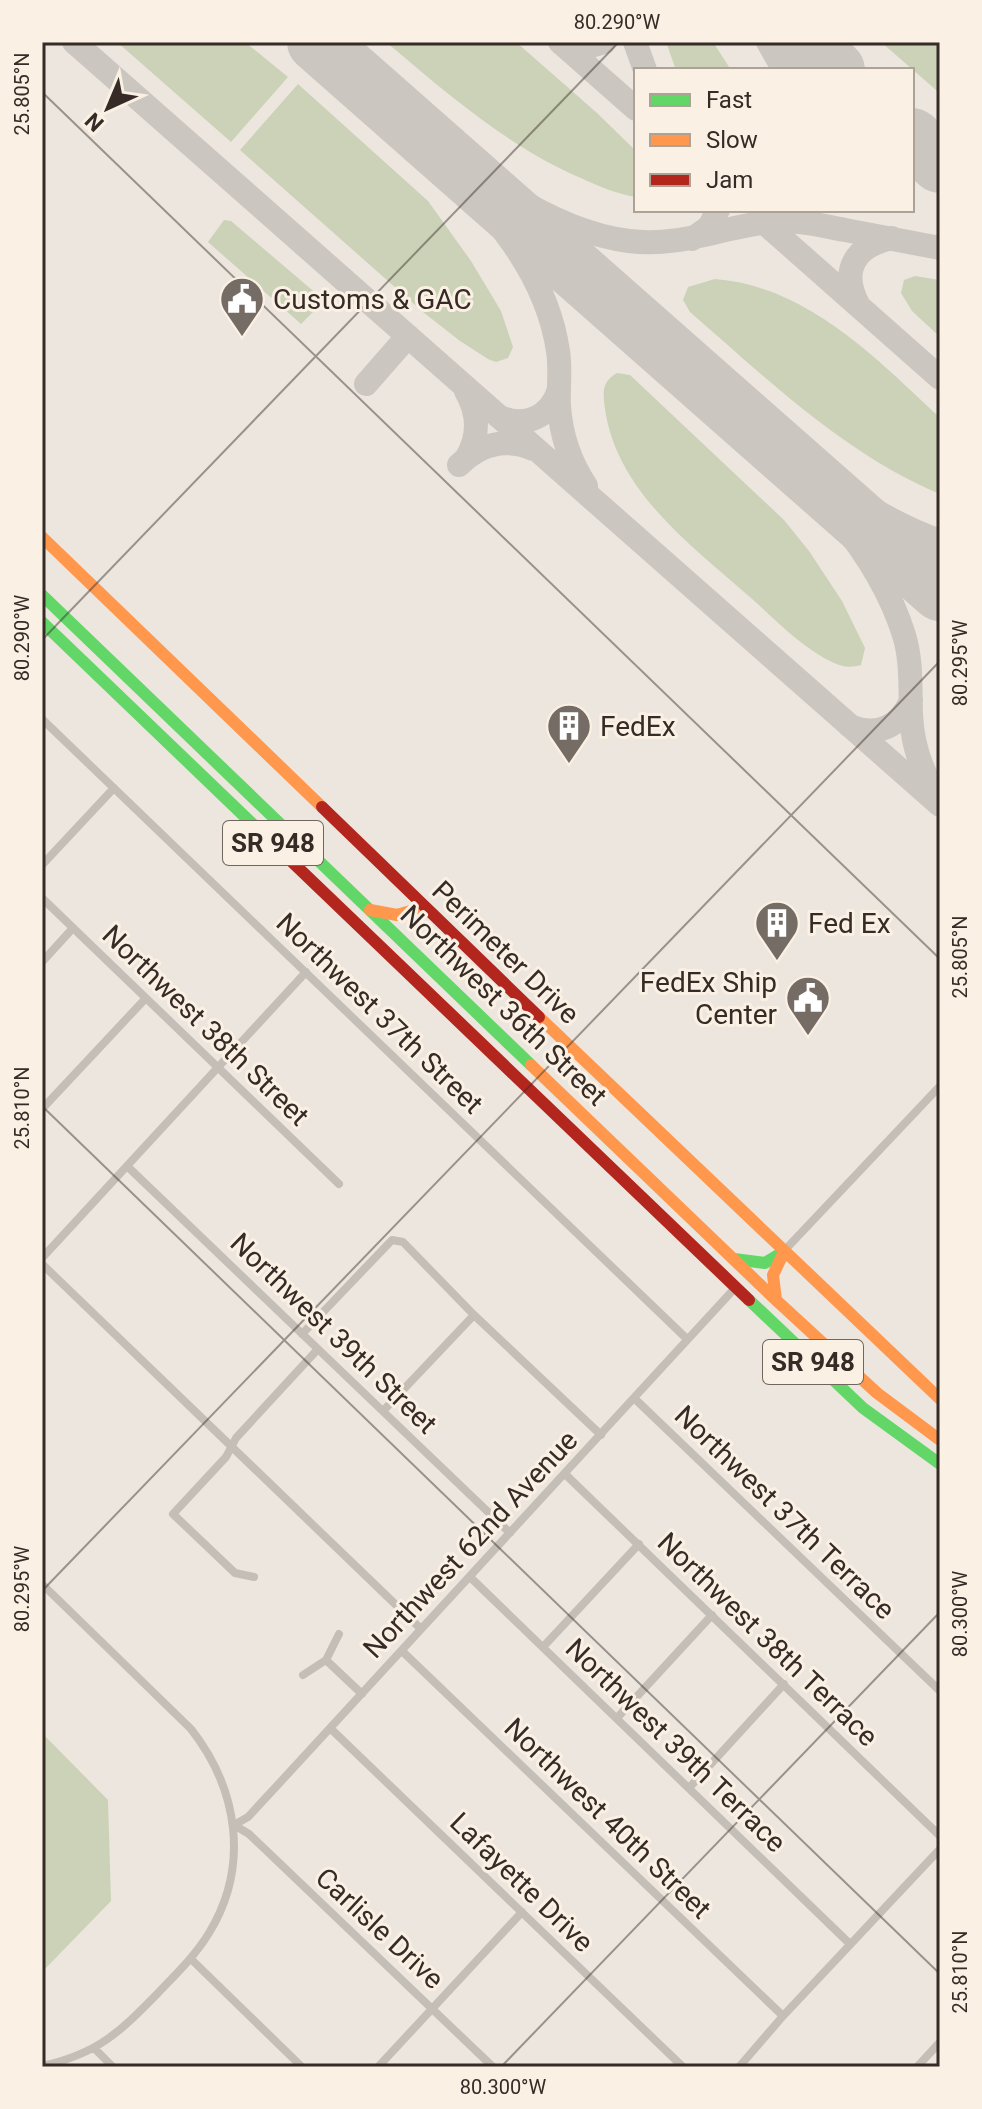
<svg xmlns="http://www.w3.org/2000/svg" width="982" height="2109" font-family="Roboto,sans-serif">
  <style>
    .green { fill: #ccd2b7 }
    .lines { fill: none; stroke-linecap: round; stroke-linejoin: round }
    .taxiway { stroke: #ccc6c0; stroke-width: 24 }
    .runway { stroke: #ccc6c0; stroke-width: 60 }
    .street { stroke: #c5beb7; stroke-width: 8 }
    .fast { stroke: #63d668; stroke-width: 12 }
    .slow { stroke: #ff974d; stroke-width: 12 }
    .jam { stroke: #b3261e; stroke-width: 12 }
    .ticks { fill: none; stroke: #362b26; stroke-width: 2; stroke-opacity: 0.45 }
    .labels { text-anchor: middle; stroke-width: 6; stroke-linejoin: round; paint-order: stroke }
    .shield { fill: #faf1e4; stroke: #71665f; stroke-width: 2 }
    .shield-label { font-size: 26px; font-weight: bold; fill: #362b26 }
    .poi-label { font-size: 28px; fill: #362b26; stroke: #faf1e4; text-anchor: start }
    .street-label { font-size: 28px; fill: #362b26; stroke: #faf1e4 }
    .neatline { fill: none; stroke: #362b26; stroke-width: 3 }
    .ticks-label { font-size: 20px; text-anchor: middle; fill: #362b26 }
  </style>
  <rect width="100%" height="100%" fill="#ece6de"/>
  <path class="green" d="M117 42H245L288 77 231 142Z
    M386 42H516L597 113 636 151V197C617 194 601 187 583 179 508 147 448 94 386 42Z
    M666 42H713L731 70H676Z
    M881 42H940V93L936 90Z
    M298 84 428 201 471 261 501 311 513 347 508 358 496 362 488 359 460 341 423 312 240 150Z
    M224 220 231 221 318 295 319 306 301 324 208 242Z
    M915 276 940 280V337L912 311 901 293 904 280Z
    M715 279C806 286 875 357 938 416L940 494C846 455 766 378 690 312L683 300 688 287Z
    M617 373 630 375 784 520 809 551 842 601 865 648 861 665C850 668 842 667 832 662 801 647 776 620 751 598 692 546 617 492 605 409 603 393 601 382 617 373Z
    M42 1733 108 1800 111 1901 42 1972Z"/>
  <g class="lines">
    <path class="taxiway" d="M74 42 940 805
      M560 42 636 109
      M635 42 645 70
      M768 42 784 70
      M562 44 581 49 604 42
      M348 70C428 132 525 228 629 241 684 248 727 224 779 221 801 220 823 226 845 230 876 236 908 242 940 248
      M912 127 940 145
      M433 153C489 209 546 269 558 351 561 369 558 388 559 406 561 435 570 462 586 486
      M759 218 940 378
      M692 239 709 227 718 210
      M858 304C840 270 855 246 892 238
      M696 376C774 453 870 527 904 635 912 661 910 687 911 714 912 743 921 770 936 794
      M366 384 408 336
      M466 391C478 412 480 435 467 457
      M498 416C524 429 551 417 559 389
      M795 455C840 490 886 522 940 541
      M459 465C479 445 505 437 533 449
      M927 580 940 594
      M850 726C877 737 900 727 911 700"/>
    <path class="runway" d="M317 42 940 591
      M803 42 835 70
      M912 138 940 163"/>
    <path class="street" d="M42 719 687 1339
      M42 865 114 788
      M42 898 339 1184
      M42 962 73 928
      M42 1109 146 998
      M127 1166 510 1533
      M783 1252 940 1086
      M42 1258 306 972
      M42 1264 421 1629
      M302 1334 392 1240 403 1242 474 1315 601 1435
      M634 1398 940 1691
      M383 1411 474 1315
      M565 1474 940 1836
      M254 1577 235 1573 173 1514 226 1457 236 1438 318 1349
      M470 1577 850 1944
      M42 1584 191 1729C238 1789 250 1866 209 1933 195 1956 176 1974 158 1993 119 2033 97 2054 42 2066
      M543 1647 639 1544
      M402 1651 783 2016
      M326 1660 362 1694
      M303 1675 326 1660 339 1634
      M617 1718 712 1615
      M330 1728 683 2067
      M689 1788 784 1684
      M191 1959 302 2067
      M95 2049 113 2067
      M378 2067 522 1912
      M493 2067 249 1834 234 1825 248 1817 285 1777 735 1288
      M739 2067 783 2016 940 1849
      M917 2067 940 2042"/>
    <path class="fast" d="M42 595 531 1065
      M42 622 264 835
      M734 1259 765 1263 783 1252
      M749 1300 863 1408 940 1464"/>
    <path class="slow" d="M42 537 322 807
      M370 910 397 915 424 907
      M539 1017 940 1399
      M531 1065 776 1300 877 1393 940 1440
      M776 1300 773 1275 783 1254"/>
    <path class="jam" d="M322 807 539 1017
      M264 835 749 1300"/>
  </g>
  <path class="ticks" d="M42 92 940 959M42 640 619 42M42 1106 940 1974M42 1591 940 661M501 2067 940 1612"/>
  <defs>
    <g id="civic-pin" transform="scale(2.3)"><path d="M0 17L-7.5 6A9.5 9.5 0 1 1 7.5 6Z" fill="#766c66" stroke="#faf1e4"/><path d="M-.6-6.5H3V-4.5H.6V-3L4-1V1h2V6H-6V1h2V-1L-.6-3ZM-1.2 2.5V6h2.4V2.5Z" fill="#fff"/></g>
    <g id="building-pin" transform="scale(2.3)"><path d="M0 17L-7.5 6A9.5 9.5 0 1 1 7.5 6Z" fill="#766c66" stroke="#faf1e4"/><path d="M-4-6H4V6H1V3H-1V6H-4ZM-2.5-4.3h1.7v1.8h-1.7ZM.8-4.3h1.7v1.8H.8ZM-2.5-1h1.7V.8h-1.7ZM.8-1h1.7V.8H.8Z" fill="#fff"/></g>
  </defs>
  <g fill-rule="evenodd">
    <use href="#civic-pin" x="242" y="299"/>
    <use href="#building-pin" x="569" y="726"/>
    <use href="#building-pin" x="777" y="923"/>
    <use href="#civic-pin" x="808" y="998"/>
  </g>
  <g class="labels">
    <g class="shield">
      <rect x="223" y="821" width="100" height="44" rx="6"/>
      <rect x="763" y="1340" width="100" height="44" rx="6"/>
    </g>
    <g class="shield-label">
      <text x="273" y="852">SR 948</text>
      <text x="813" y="1371">SR 948</text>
    </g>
    <g class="poi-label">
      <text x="273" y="309">Customs &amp; GAC</text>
      <text x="600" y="736">FedEx</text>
      <text x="808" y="933">Fed Ex</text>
      <text x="777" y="992" text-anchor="end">FedEx Ship<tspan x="777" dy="32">Center</tspan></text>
    </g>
    <g class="street-label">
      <text transform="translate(506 952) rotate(44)" y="10">Perimeter Drive</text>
      <text transform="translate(504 1005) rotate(44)" y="10">Northwest 36th Street</text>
      <text transform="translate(380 1013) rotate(44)" y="10">Northwest 37th Street</text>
      <text transform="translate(206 1025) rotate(44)" y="10">Northwest 38th Street</text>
      <text transform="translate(334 1333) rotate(44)" y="10">Northwest 39th Street</text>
      <text transform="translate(785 1512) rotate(44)" y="10">Northwest 37th Terrace</text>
      <text transform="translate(470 1544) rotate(-47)" y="10">Northwest 62nd Avenue</text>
      <text transform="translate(768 1639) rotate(44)" y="10">Northwest 38th Terrace</text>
      <text transform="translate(676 1745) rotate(44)" y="10">Northwest 39th Terrace</text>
      <text transform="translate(608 1818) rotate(44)" y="10">Northwest 40th Street</text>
      <text transform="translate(522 1882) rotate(44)" y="10">Lafayette Drive</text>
      <text transform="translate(380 1928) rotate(43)" y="10">Carlisle Drive</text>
    </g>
  </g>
  <rect width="982" height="2109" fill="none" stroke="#faf1e4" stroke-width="88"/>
  <rect x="634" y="68" width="280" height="144" fill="#faf1e4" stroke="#aca298" stroke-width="2"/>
  <rect x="650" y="94" width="40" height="12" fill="#63d668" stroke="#aca298" stroke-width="2"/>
  <text x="706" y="108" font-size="24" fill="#362b26">Fast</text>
  <rect x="650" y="134" width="40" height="12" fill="#ff974d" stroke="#aca298" stroke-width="2"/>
  <text x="706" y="148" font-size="24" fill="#362b26">Slow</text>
  <rect x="650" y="174" width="40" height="12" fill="#b3261e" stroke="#aca298" stroke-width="2"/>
  <text x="706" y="188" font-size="24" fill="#362b26">Jam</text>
  <g transform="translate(108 108) rotate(224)" stroke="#faf1e4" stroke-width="6" paint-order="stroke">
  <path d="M0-6L14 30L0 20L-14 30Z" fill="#362b26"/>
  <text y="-12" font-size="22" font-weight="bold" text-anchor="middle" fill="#362b26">N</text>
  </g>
  <rect x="44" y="44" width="894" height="2021" class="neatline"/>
  <g class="ticks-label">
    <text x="617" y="29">80.290°W</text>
    <text transform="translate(22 94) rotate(-90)" y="7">25.805°N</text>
    <text transform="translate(22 638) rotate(-90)" y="7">80.290°W</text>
    <text transform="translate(960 663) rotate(-90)" y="7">80.295°W</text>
    <text transform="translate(960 957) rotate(-90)" y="7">25.805°N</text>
    <text transform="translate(22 1108) rotate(-90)" y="7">25.810°N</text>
    <text transform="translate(22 1589) rotate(-90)" y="7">80.295°W</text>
    <text transform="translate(960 1614) rotate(-90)" y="7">80.300°W</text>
    <text transform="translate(960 1972) rotate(-90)" y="7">25.810°N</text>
    <text x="503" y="2094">80.300°W</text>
  </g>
</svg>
